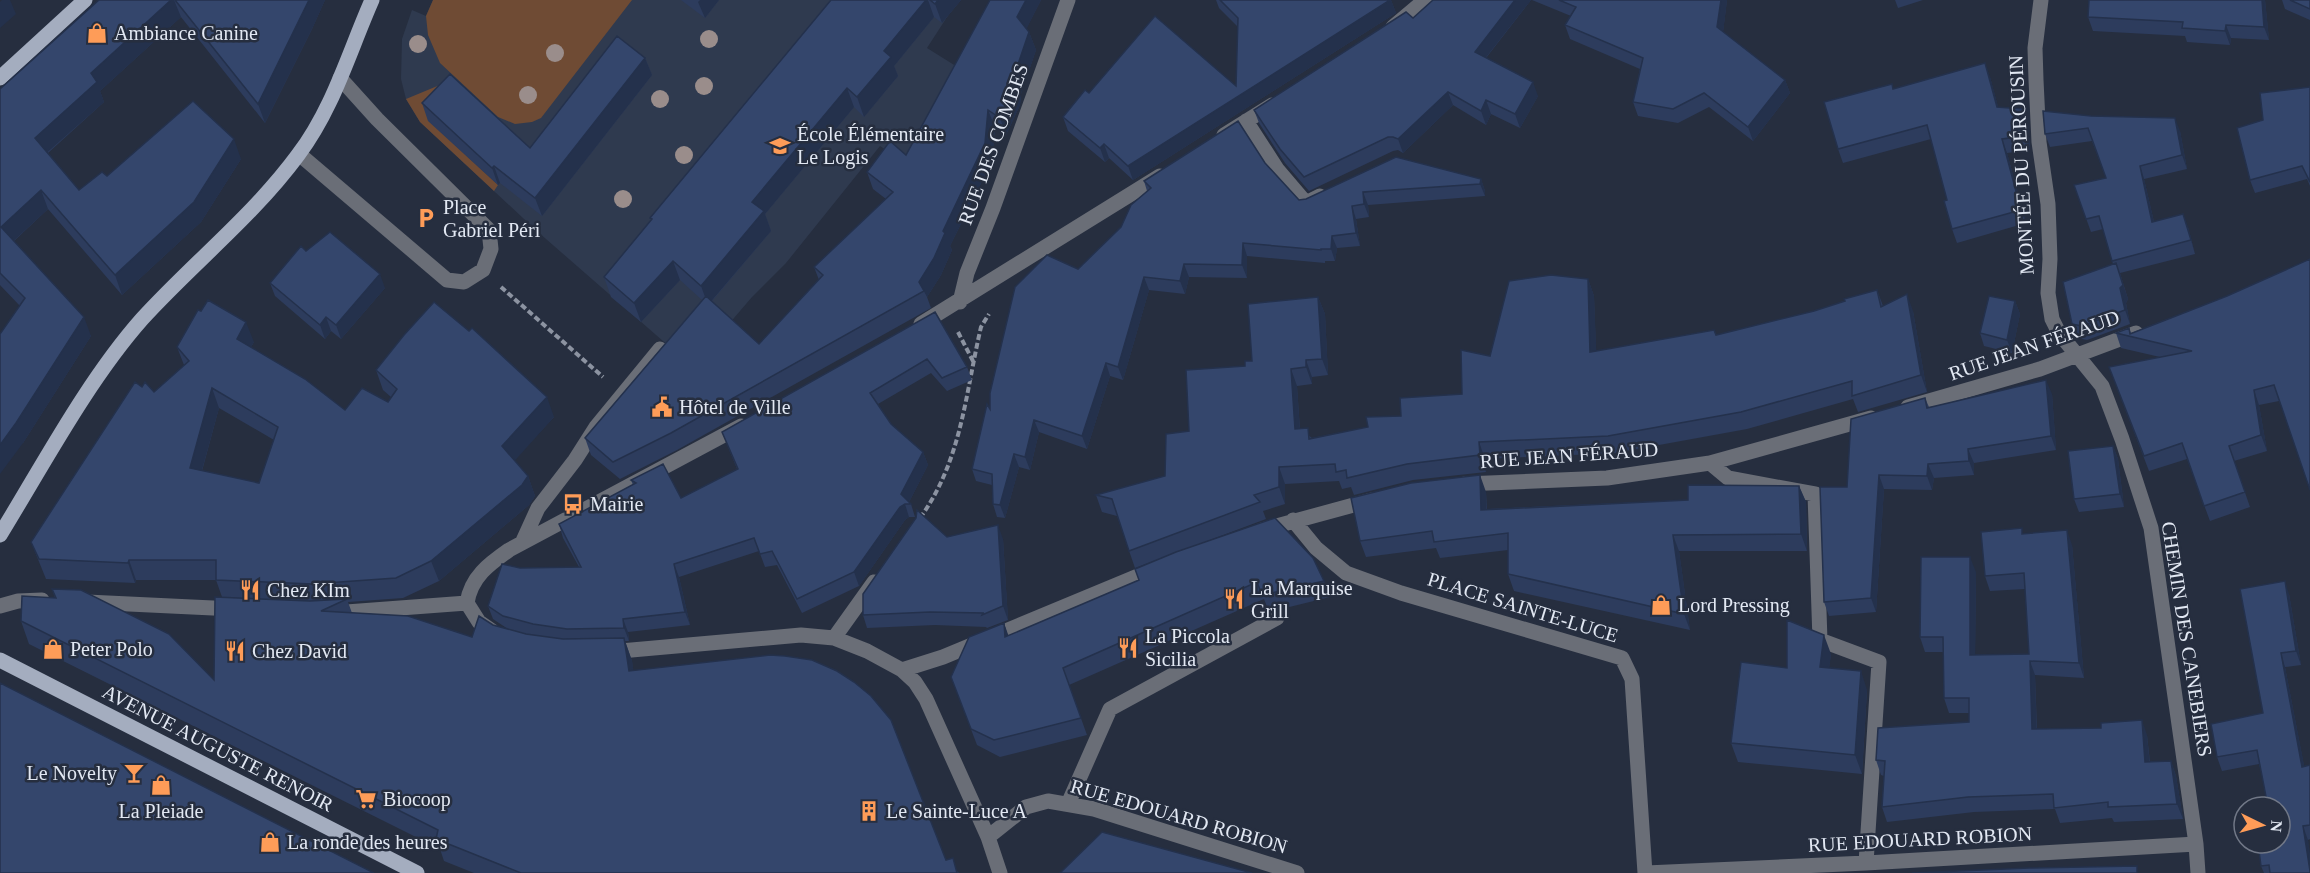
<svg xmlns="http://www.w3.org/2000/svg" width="2310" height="873" font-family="Georgia,serif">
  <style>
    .built { fill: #2f3a4f }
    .green { fill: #6f4b34 }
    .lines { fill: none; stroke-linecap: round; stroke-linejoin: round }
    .path { stroke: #8c93a1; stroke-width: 4; stroke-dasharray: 6 3; stroke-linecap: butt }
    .minor { stroke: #6a6e77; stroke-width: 15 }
    .major { stroke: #a4adbf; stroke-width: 15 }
    .tree { fill: #9a8d8b }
    .wall { fill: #2d3c5d; fill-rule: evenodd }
    .shaded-wall { fill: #24314c }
    .building { fill: #34466c; stroke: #24314c; stroke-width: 1.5; fill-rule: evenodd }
    .labels { text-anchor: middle; stroke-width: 5; stroke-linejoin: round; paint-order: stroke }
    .poi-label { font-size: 20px; fill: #e2e8f3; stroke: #262e3f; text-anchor: start }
    .street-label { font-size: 20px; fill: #e2e8f3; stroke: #262e3f }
  </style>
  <rect width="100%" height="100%" fill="#262e3f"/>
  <path class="built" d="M433 0H958L927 48 959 68 913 168 880 146 786 263 752 297 716 339 679 355 538 232 420 122 406 99 401 79 402 39 412 10 426 16Z"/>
  <path class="green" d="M433 0H632L541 118 532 122 515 124 498 117 440 63 428 35 426 16Z
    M447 82 429 121 498 185 494 191 420 122 406 99Z"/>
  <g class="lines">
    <path class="path" d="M501 287 603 377
      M958 332 974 363
      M920 518C962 460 965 395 981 327L989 314"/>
    <path class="minor" d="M2041 0 2035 48 2036 80 2039 142 2048 204 2050 259 2048 293 2052 319 2059 333 2102 386 2122 439 2151 528 2196 844 2198 873
      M1393 27 1425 0
      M1246 121 1277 169 1306 203 1320 196
      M1224 135 1272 105
      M299 154 447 280 464 282 483 270 491 249 489 230 377 119 340 78
      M960 302 967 273 993 208 1068 0
      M921 324 1160 176
      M1908 407 2040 369 2136 333
      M1710 463 1728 478 1815 494 1820 640 1879 662 1866 863
      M1464 484 1607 478 1710 463 1871 418
      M1293 520 1316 548 1346 573 1401 593 1622 658 1632 679 1645 873
      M1262 530 1372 500
      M522 543 538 508 575 460 596 427 660 349
      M87 602 234 609
      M467 603C471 577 489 564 509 550L741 426
      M467 603 479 622 492 631
      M0 606 18 601 42 600
      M333 613 467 603
      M834 638 874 582
      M609 652 801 635 834 638 867 651 902 670 915 682 926 699 988 837 1000 873
      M902 670 943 657 1155 569
      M1068 804 1110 709 1277 618
      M988 837 1026 807 1048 801 1094 809 1297 873
      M1646 873 1866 863 2196 844"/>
    <path class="major" d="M0 78 85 0
      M0 535C43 465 88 380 142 319 193 263 253 216 298 155 333 109 349 52 372 0
      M0 660 417 873"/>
  </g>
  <g class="tree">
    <circle cx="709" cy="39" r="9"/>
    <circle cx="418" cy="44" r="9"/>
    <circle cx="555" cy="53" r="9"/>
    <circle cx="704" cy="86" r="9"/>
    <circle cx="528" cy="95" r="9"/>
    <circle cx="660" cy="99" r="9"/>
    <circle cx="684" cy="155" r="9"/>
    <circle cx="623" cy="199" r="9"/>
  </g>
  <path class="wall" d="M99 0H325L312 29 265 123 181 17 100 91 104 102 48 153 79 190 107 176 241 159 201 222 122 295 48 209 14 241 91 336 23 443 20 306 0 285V89Z
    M681 0H719L705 18Z
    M831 0H961L942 23 934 17 894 66 898 76 864 117 854 107 765 214 771 231 712 301 759 344 819 280 814 267 886 199 873 189 867 172 906 155 990 0H1041L1026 29 1029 32 1036 50 1021 94 1020 105 1006 135 995 127 992 161 950 246 952 250 941 275 927 297 931 308 677 450 620 479 591 455 585 438 702 300 680 280 641 322 611 297 604 277 651 221 650 218Z
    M1216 0H1391L1396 13 1133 180 1109 158 1105 162 1068 131 1063 117 1089 93 1236 86 1238 27 1219 8Z
    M1531 0 1486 58 1538 96 1520 128 1491 114 1486 125 1453 105 1403 153 1398 150 1393 151 1309 191 1285 163 1259 123 1254 110 1413 18Z
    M1532 0H1727L1723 32 1785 80 1790 93 1753 141 1709 107 1678 123 1638 116 1633 102 1640 69 1570 39 1565 25 1571 16Z
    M1895 0H1923L1898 8Z
    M2089 0H2265L2269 40 2231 38 2230 45 2187 42 2185 36 2093 31 2088 17Z
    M2282 0H2310V20L2285 9Z
    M645 58 652 75 542 216 500 183 498 185 428 121 422 103 530 148Z
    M1990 77 1998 107 2028 123 2030 150 2007 153 2026 223 1957 243 1952 229 1947 200 1931 139 1843 163 1838 149 1894 89Z
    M2310 87V186L2307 179 2255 193 2250 180 2263 120Z
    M2043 111 2180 131 2187 169 2144 179 2154 222 2188 227 2195 254 2120 273 2128 299 2126 303 2130 324 2087 340 2077 338 2072 324 2113 264 2103 229 2091 232 2074 185 2106 178 2092 141 2050 147 2045 134Z
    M1265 163 1299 200 1481 179 1485 191V196L1368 205 1369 217 1356 219 1360 246 1337 248 1335 261H1325V263L1247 256V278L1189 277 1185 294 1149 290 1123 380 1110 376 1087 449 1039 432 1030 470 1019 467 1005 518 997 517 993 504 992 485 976 481 972 469 990 409 1078 269 1121 227 1147 191 1144 181Z
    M306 251 385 288 341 339 331 331 325 339 275 296 270 283Z
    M2310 259 2279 401 2259 405 2267 451 2234 461 2250 507 2210 521 2187 459 2149 471 2109 367 2160 357 2121 348 2116 333 2129 328 2131 333 2227 296Z
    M1588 279 1594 296 1596 351 1716 335 1814 311 1877 290 1883 306 1913 311 1927 392 1858 412 1853 399 1747 429 1615 453 1485 459 1486 472 1413 480 1354 495 1351 487 1342 489 1339 481 1285 484V504L1263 511 1266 519 1135 568 1117 516 1102 512 1096 495 1165 476 1189 431 1245 366 1318 297 1325 314 1328 375 1312 377V384L1297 386 1300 429 1312 438 1368 427 1462 394 1490 356Z
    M2015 301 2020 314 2012 353 1984 346 1980 333Z
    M935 312 967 367 972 380 947 391 931 373 878 404 891 424 923 452 928 465 909 502 911 504 915 517H909L905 520 859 586 802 613 777 565 765 567 759 551 679 577 690 625 628 632 629 641H625L632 661 633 670 946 860 959 873H474L444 861 440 849 29 644 21 621 55 598 52 589 214 680 222 597 216 580H136L135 583 46 579 31 542 142 387 154 392 184 365 177 347 254 342 251 347 345 410 388 402 391 397 383 390 376 370 554 417 514 460 528 476 535 496 529 505 439 581 403 598 348 602 352 613 472 637 493 625 508 629 493 619 488 606 520 568 579 567 563 538 559 524 633 485 631 480 681 498 737 469 722 432ZM219 408 274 440 259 483 202 471Z
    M2052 394 2056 450 1974 463V475L1934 478 1932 490 1884 489 1876 612 1829 616 1824 602 1847 487 1925 398 1929 407Z
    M2113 446 2118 459 2124 507 2079 512 2074 499Z
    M1799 486 1806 502 1807 551H1679L1690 630 1514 591 1508 574V550L1440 558 1436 548 1366 557 1360 541 1486 492 1487 509 1688 500Z
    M2024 534 2072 545 2084 678 2035 675 2037 729 2147 735 2150 762 2171 761 2176 776 2183 819 2114 822 2112 818 2060 823 2055 809 1974 812 1887 822 1882 807 1884 776 1881 775 1876 760 1969 722V713H1949L1944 698 1943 652H1925L1920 637 1976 572 1975 655 2029 654 2025 589 1990 591 1985 576Z
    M947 537 1003 539 1008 620 987 628 986 627 935 625 867 628 863 615Z
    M1313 558 1324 581 1330 597 1269 612 1264 599 1069 685 1087 735 1000 757 977 745 951 677 1004 623 1008 636Z
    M2289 594 2301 665 2285 667 2304 766 2310 765V839L2308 840 2310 873H2264L2261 866 2280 843 2259 764 2222 771 2217 757 2263 713Z
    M1831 654 1829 668 1867 690 1862 774 1738 762 1731 743 1787 668Z"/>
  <path class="shaded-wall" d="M2 0H10L16 14 0 28V2Z
    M171 0H174L181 17 100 91 104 102 42 157 35 138 91 73Z
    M309 0H325L312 29 265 123 258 104Z
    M700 0H719L705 18 698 2Z
    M926 0H928L934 17 894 66 898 76 864 117 857 97 884 51Z
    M938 0H961L942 23 935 4Z
    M1026 0H1041L1024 34 1017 17Z
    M1391 0 1396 13 1133 180 1128 166Z
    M1515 0H1531L1480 65 1475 52Z
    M1721 0H1727L1722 41 1717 27Z
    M2262 0H2265L2269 40 2264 27Z
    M2226 25 2231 38 2230 45 2225 31Z
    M1029 32 1036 50 1021 94 1020 105 1006 135 1000 118Z
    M645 58 652 75 542 216 535 198Z
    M1985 63 1990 77 2002 121 1997 107Z
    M1785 80 1790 93 1753 141 1748 127Z
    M1533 82 1538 96 1520 128 1515 114Z
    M847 88 854 107 765 214 771 231 708 305 701 286 752 202Z
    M1448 92 1453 105 1403 153 1398 139Z
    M1486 100 1491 114 1486 125 1481 111Z
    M2023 109 2028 123 2030 150 2025 136Z
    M988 110 995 127 992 161 950 246 952 250 941 275 927 297 919 282 943 231Z
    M2175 118 2180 131 2187 169 2182 155Z
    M234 139 241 159 201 222 122 295 115 275Z
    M2002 139 2007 153 2026 223 2021 210Z
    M1104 144 1109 158 1105 162 1100 148Z
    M494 166 500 183 498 185 492 168Z
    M2140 166 2144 179 2157 235 2152 222Z
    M1481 179 1485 191V196L1480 184Z
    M41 190 48 209 8 246 1 227Z
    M1363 192 1368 205 1369 217 1364 204Z
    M1352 206 1356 219 1360 246 1356 233Z
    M2183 214 2188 227 2195 254 2191 240Z
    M1332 236 1337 248 1335 261 1331 249Z
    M1243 243 1247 256V278L1242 265Z
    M673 261 680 280 641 322 634 303Z
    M2116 263 2128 299 2126 303 2130 324 2125 310Z
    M1184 264 1189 277 1185 294 1180 281Z
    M380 274 385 288 341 339 336 325Z
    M1144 277 1149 290 1123 380 1118 367Z
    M1588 279 1594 296 1597 369 1590 352Z
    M1907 294 1913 311 1927 392 1921 375Z
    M1318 297 1325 314 1328 375 1322 359Z
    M2015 301 2020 314 2012 353 2007 340Z
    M84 317 91 336 23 443 0 474V445Z
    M326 317 331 331 325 339 320 325Z
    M246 322 254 342 244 359 237 339Z
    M1306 360 1312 377V384L1306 367Z
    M1106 363 1110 376 1087 449 1082 436Z
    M1291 369 1297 386 1301 446 1295 429Z
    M2046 380 2052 394 2056 450 2051 436Z
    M212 388 219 408 197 488 190 468Z
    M2254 390 2259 405 2267 451 2261 435Z
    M547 397 554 417 510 466 502 446Z
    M1034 420 1039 432 1030 470 1025 457Z
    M1479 442 1485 459 1486 472 1480 455Z
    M2113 446 2118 459 2124 507 2120 494Z
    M1968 449 1974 463V475L1969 461Z
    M923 452 928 465 908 504H905L909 517 905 520 859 586 854 572 901 494Z
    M1014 454 1019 467 1005 518 1000 505Z
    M1928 464 1934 478 1932 490 1927 476Z
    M1279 467 1285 484V504L1279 487Z
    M1480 475 1486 492 1487 526 1481 510Z
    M1879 475 1884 489 1876 612 1871 598Z
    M528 476 535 496 529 505 439 581 431 561Z
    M1799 486 1806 502 1807 551 1801 534Z
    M998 525 1003 539 1008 620 1003 606Z
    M2067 530 2072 545 2084 678 2079 663Z
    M1673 535 1679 551 1690 630 1684 614Z
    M1970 557 1976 572 1975 670 1970 655Z
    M129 560 136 580 135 583 128 563Z
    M674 564 679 577 690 625 685 612Z
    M2285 581 2289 594 2301 665 2296 651Z
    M623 619 628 632 629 641 624 628Z
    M1004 623 1010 640 1005 637Z
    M1824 635 1831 654 1827 686 1820 667Z
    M624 638 632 661 637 693 629 671Z
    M2281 653 2285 667 2307 780 2302 767Z
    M2030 661 2035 675 2037 744 2032 729Z
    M1861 671 1867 690 1862 774 1855 755Z
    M2142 720 2147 735 2151 777 2145 762Z
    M2171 761 2176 776 2183 819 2177 804Z
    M2303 826 2308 840 2310 853V871Z"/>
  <path class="building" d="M99 0H171L91 73 97 82 35 138 79 190 102 172 107 176 193 101 234 139 194 202 115 275 41 190 1 227 84 317 16 423 0 445V334L25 298 0 273V89Z
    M175 0H309L258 104Z
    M831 0H926L884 51 891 57 857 97 847 88 752 202 764 211 701 286 673 261 634 303 604 277 652 219 650 218Z
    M930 0H938L935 4Z
    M990 0H1026L1017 17 1029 32 1014 76V87L1000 118 988 110 985 143 943 231 945 233 934 258 919 282 924 291 671 433 613 462 585 438 706 296 759 344 823 275 814 267 893 192 867 172 890 141 906 155Z
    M1220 0H1390L1128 166 1104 144 1100 148 1063 117 1085 90 1089 93 1155 16 1236 86 1238 18Z
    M1433 0H1515L1475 52 1533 82 1515 114 1486 100 1481 111 1448 92 1398 139 1393 137H1388L1304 177 1280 149 1254 110 1406 12 1413 18Z
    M1559 0H1721L1717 27 1785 80 1748 127 1704 93 1673 109 1633 102 1643 58 1565 25 1576 7Z
    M2089 0H2262L2264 27 2226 25 2225 31 2182 28 2183 22 2088 17Z
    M2290 0H2310V9Z
    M617 36 645 58 535 198 494 166 492 168 422 103 450 74 530 148Z
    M1985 63 1997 107 2023 109 2025 136 2002 139 2021 210 1952 229 1944 201 1947 200 1927 125 1838 149 1824 102 1892 84 1893 89Z
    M2310 87V182L2302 166 2250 180 2237 128 2263 120 2260 93Z
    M2043 111 2091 116 2175 118 2182 155 2140 166 2152 222 2183 214 2191 240 2112 261 2099 216 2086 219 2074 185 2106 178 2088 128 2045 134Z
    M1238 121 1265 163 1299 200 1306 199 1396 157 1481 179 1480 184 1363 192 1364 204 1352 206 1356 233 1332 236 1331 249H1321V250L1243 243 1242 265 1184 264 1180 281 1144 277 1118 367 1106 363 1082 436 1034 420 1025 457 1014 454 1000 505 993 504 992 474 972 469 987 404 990 409V393L1015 287 1047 255 1078 269 1121 227 1131 205 1151 188 1144 181Z
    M330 232 380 274 336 325 326 317 320 325 270 283 301 246 306 251Z
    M2310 259V490L2274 385 2254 390 2261 435 2229 446 2245 492 2204 506 2182 443 2144 456 2109 367 2192 351 2116 333 2129 328 2130 334 2227 296Z
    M2116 263 2123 285 2120 288 2125 310 2082 326 2072 324 2063 282Z
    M1551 275 1588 279 1590 352 1714 330 1716 335 1814 311 1845 301 1844 299 1877 290 1881 307 1907 294 1921 375 1852 396V381L1741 412 1608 436 1479 442 1480 455 1407 464 1347 478 1346 470 1336 472 1335 464 1279 467V487L1254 495 1260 502 1129 551 1112 499 1096 495 1165 476 1166 434 1189 431 1186 370 1245 366V361H1252L1248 304 1318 297 1322 359 1306 360V367L1291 369 1295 429 1308 428 1309 439 1368 427 1366 417 1401 416 1400 398 1462 394 1461 350 1490 356 1509 281Z
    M1989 296 2015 301 2007 340 1980 333Z
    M208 300 246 322 237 339 305 379 345 410 362 388 388 402 397 389 376 370 404 335 434 302 469 331 472 328 547 397 502 446 528 476 522 485 431 561 396 578 312 584 216 580V560H129L128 563 39 559 31 542 135 382 142 387 145 382 154 392 189 361 177 347 198 310 201 311ZM212 388 278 427 259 483 190 468Z
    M935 312 967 367 942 378 927 359 870 393 891 424 923 452 901 494 911 504H905L900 507 854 572 797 599 772 551 760 554 754 538 674 564 685 612 623 619 624 628 567 629 533 624 503 616 488 606 502 564 520 568 581 567 559 524 636 483 631 480 663 464 681 498 738 469 722 432Z
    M2046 380 2051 436 1968 449 1969 461 1928 464 1927 476 1879 475 1871 598 1824 602 1820 487H1847L1851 419 1925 398 1927 408Z
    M2113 446 2120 494 2074 499 2068 451Z
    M1480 475 1481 510 1688 500V485L1799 486 1801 534 1673 535 1684 614 1508 574V533L1434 542 1432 531 1360 541 1351 498 1411 483Z
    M917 510 947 537 998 525 1003 606 982 615 983 613 930 612 863 615V594L916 518Z
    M1275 518 1313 558 1324 581 1262 595 1257 582 1063 668 1081 718 994 740 971 729 951 677 969 637 1004 623 1005 637 1139 580 1135 569 1176 552Z
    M2022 528V534L2067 530 2079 663 2030 661 2032 729 2101 728V723L2142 720 2145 762 2171 761 2177 804 2108 807V802L2054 808 2053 794 1968 797 1882 807 1885 761 1876 760 1878 728 1969 722V698H1944L1943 637H1920L1921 557H1970V655L2029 654 2024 573 1985 576 1981 532Z
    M2285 581 2296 651 2281 653 2302 767 2310 765V825L2303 826 2310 871V873H2270L2269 865 2261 866 2258 843H2280V807H2268L2257 750 2217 757 2211 724 2263 713 2240 589Z
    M52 589 81 590 169 634 214 680 215 597 310 601 347 599 321 611 408 616 472 637 479 616 493 625 526 634 563 639 624 638 629 671 770 655 785 656 812 660 837 671 854 682 871 696 891 720 946 860 953 858 957 873H521L436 839 438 830 21 621 22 596 56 598Z
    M1787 620 1824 635 1820 667 1861 671 1855 755 1731 743 1741 662 1787 668Z
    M0 683 374 873H0Z
    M1102 832 1252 873H1060Z
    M2137 866V873H1912L2029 868Z"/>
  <defs>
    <g id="shop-bare" transform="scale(1.62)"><path d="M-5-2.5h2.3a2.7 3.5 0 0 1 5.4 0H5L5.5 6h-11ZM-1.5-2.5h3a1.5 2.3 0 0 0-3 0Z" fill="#fe9c58" stroke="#262e3f" stroke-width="2.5" paint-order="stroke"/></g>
    <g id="school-bare" transform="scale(1.62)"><path d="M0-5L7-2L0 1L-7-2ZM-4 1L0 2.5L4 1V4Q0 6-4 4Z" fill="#fe9c58" stroke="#262e3f" stroke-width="2.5" paint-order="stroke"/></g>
    <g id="parking-bare" transform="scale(1.62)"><path d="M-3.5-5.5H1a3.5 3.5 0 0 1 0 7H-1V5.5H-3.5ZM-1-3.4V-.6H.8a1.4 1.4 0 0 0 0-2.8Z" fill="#fe9c58" stroke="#262e3f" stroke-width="2.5" paint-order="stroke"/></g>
    <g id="civic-bare" transform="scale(1.62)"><path d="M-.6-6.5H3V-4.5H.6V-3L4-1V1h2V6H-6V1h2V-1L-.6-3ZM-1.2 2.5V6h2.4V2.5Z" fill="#fe9c58" stroke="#262e3f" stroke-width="2.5" paint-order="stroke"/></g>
    <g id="bus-bare" transform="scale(1.62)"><path d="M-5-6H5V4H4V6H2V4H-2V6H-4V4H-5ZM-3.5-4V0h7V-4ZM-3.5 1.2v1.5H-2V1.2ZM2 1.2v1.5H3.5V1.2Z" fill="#fe9c58" stroke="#262e3f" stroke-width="2.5" paint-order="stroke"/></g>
    <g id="restaurant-bare" transform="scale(1.62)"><path d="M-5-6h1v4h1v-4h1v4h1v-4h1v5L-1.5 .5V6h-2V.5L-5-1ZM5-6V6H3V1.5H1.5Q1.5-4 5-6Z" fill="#fe9c58" stroke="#262e3f" stroke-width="2.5" paint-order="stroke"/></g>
    <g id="bar-bare" transform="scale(1.62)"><path d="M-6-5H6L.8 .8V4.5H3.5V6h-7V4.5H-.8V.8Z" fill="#fe9c58" stroke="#262e3f" stroke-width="2.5" paint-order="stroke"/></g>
    <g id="supermarket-bare" transform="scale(1.62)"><path d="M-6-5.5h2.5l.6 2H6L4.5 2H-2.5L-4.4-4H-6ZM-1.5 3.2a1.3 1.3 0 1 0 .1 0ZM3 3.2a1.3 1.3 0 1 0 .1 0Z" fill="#fe9c58" stroke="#262e3f" stroke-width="2.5" paint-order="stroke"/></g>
    <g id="building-bare" transform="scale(1.62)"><path d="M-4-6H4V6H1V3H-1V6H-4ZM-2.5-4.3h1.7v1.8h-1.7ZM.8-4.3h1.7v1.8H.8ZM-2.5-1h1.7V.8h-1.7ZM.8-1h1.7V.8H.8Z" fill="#fe9c58" stroke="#262e3f" stroke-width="2.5" paint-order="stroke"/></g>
  </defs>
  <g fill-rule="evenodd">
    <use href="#shop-bare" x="97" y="33"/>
    <use href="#school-bare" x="780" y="146"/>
    <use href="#parking-bare" x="426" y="218"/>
    <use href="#civic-bare" x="662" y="407"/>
    <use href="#bus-bare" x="573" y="504"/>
    <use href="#restaurant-bare" x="250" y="590"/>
    <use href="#restaurant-bare" x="1234" y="599"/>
    <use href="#shop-bare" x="1661" y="605"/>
    <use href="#restaurant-bare" x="1128" y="648"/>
    <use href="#shop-bare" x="53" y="649"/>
    <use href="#restaurant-bare" x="235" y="651"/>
    <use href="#bar-bare" x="134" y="773"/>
    <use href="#shop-bare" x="161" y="785"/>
    <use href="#supermarket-bare" x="366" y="799"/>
    <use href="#building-bare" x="869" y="811"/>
    <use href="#shop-bare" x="270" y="842"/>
  </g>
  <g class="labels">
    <g class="poi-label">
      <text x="114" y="40">Ambiance Canine</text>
      <text x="797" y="141">École Élémentaire<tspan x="797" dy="23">Le Logis</tspan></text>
      <text x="443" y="214">Place<tspan x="443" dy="23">Gabriel Péri</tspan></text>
      <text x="679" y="414">Hôtel de Ville</text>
      <text x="590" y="511">Mairie</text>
      <text x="1251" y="595">La Marquise<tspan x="1251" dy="23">Grill</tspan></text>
      <text x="267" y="597">Chez KIm</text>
      <text x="1678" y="612">Lord Pressing</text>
      <text x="1145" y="643">La Piccola<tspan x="1145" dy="23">Sicilia</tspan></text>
      <text x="70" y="656">Peter Polo</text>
      <text x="252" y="658">Chez David</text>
      <text x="117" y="780" text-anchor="end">Le Novelty</text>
      <text x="383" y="806">Biocoop</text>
      <text x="161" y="818" text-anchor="middle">La Pleiade</text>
      <text x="886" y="818">Le Sainte-Luce A</text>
      <text x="287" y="849">La ronde des heures</text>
    </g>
    <g class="street-label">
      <text transform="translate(993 144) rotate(-70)" y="7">RUE DES COMBES</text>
      <text transform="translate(2021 165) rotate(-93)" y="7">MONTÉE DU PÉROUSIN</text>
      <text transform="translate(2034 345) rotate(-19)" y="7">RUE JEAN FÉRAUD</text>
      <text transform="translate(1569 455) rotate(-4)" y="7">RUE JEAN FÉRAUD</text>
      <text transform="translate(1523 607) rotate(17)" y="7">PLACE SAINTE-LUCE</text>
      <text transform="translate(2187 639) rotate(81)" y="7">CHEMIN DES CANEBIERS</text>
      <text transform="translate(218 748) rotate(27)" y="7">AVENUE AUGUSTE RENOIR</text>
      <text transform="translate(1179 816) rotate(16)" y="7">RUE EDOUARD ROBION</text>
      <text transform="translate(1920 839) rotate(-3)" y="7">RUE EDOUARD ROBION</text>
    </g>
  </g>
  <g transform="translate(2262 825) rotate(95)"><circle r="28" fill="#262e3f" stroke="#717887" stroke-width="1.5"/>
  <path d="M0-4.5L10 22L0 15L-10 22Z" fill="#fe9c58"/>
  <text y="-9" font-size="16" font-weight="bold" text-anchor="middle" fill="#e2e8f3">N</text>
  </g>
</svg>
